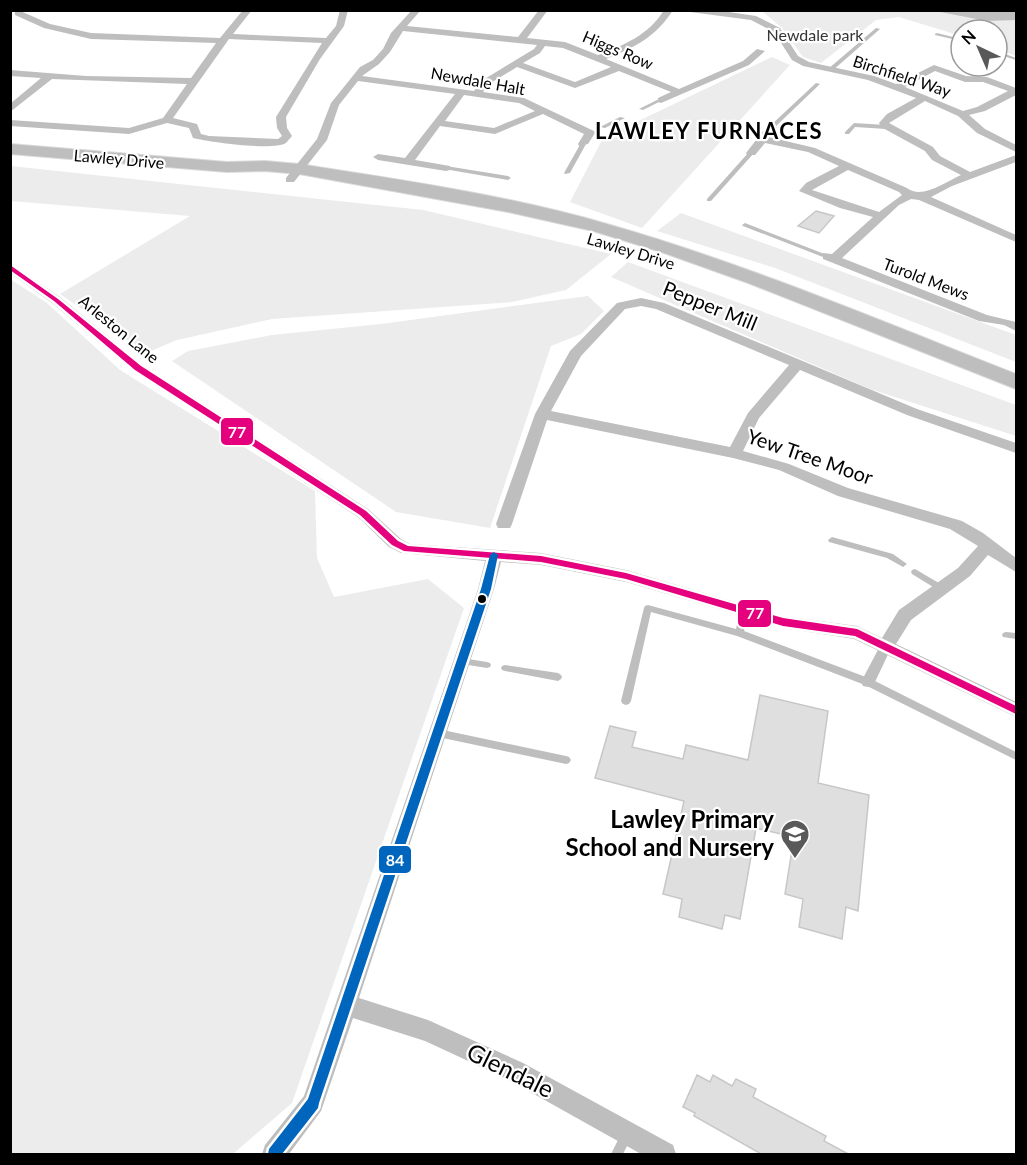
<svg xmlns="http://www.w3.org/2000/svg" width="1027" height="1165" font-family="Lato,sans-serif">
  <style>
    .green { fill: #ececec }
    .water { fill: #bfbfbf }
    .building { fill: #dfdfdf; stroke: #c7c7c7; stroke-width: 1.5 }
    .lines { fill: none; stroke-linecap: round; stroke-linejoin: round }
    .primary-casing { stroke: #dbdbdb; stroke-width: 2 }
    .service { fill: #bebebe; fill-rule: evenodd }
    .pedestrian { fill: #bebebe; fill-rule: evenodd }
    .minor { fill: #bebebe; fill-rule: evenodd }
    .primary { fill: #bebebe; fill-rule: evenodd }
    .bus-1-casing { stroke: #fff; stroke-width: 5 }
    .bus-2-casing { stroke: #fff; stroke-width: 5 }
    .bus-1 { fill: #e5007d; fill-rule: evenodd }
    .bus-2 { fill: #0065bd; fill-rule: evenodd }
    .bus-dot { fill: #000; stroke: #fff; stroke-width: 2 }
    .labels { text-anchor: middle; stroke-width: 4.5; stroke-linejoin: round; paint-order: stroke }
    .far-park-label { font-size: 16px; fill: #333; stroke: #fff }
    .far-street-label { font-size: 16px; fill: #000; stroke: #fff }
    .street-label { font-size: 20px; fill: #000; stroke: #fff }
    .far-district-label { font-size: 22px; font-weight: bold; letter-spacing: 1.5px; fill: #000; stroke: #fff }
    .near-poi-label { font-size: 24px; font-weight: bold; fill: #000; stroke: #fff; text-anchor: end }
    .near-street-label { font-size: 24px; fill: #000; stroke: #fff }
    .line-badge { stroke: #fff; stroke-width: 2 }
    .badge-label { font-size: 16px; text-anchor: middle; font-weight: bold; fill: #fff }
  </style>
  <rect width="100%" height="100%" fill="#fff"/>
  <path class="green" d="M762 11H1016V56L997 49V30H961V36L899 17 876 20 821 63 803 57 782 28Z
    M772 57 790 65 642 228 570 202 603 138Z
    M11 166 423 210 611 254 566 290 512 302 272 319 177 340 146 353 60 294 190 216 11 201Z
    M681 213 1016 335V362L775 268 657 231Z
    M628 262 1016 405V436L870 389 611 277Z
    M10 279 47 303 120 370 315 491 317 558 334 597 428 579 464 608 292 1103 233 1154H11Z
    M588 296 604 311 581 334 551 346 490 528 396 512 172 361 188 351 272 335 381 324Z"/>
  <path class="water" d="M935 11H1016V20L987 21Z"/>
  <path class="building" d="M816 211 834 216 819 233 798 226Z
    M760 695 828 711 818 783 869 795 858 911 846 907 842 939 799 927 803 899 785 894 794 837 756 828 740 919 725 915 722 929 679 917 682 899 663 894 684 801 595 778 610 726 636 732 632 747 683 759 686 745 748 760Z
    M697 1075 710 1082 713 1075 732 1086 736 1079 756 1089 753 1097 826 1136 824 1141 850 1155H763L694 1116 695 1113 683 1107Z"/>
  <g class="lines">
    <g class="primary-casing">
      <path id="primary" d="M10 144 227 162 265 161 299 164C402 180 507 195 607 224 747 264 881 321 1016 374V389L748 283 664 253 593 231 508 212 299 174 265 171 227 172 10 154Z"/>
    </g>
    <path class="service" d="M876 28 880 29 832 71H828V69Z
      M937 33 961 39V41L935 35V34Z
      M997 51 1016 58V60L997 54Z
      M816 83 820 84 774 128H770V126Z
      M659 99 663 100 643 110 639 109Z
      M620 117 625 118 605 128 600 127Z
      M854 123 886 125 889 127 886 129 855 127 849 134H845V132Z
      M581 143 586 144 570 173 565 174 564 173Z
      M749 152 754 153 711 201H707V199Z
      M446 166 508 176 511 178 508 180 444 169 443 168Z
      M745 223 827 255 828 256 823 257 743 226 742 225Z
      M832 537 893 554 907 564 903 567 887 558 829 542 828 540Z
      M915 569 944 586 945 588 944 590H938L912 574 911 572 912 570Z
      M648 605 736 629 740 610 741 608H747L748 610 744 631 871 679 1016 752V760L865 685 737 636 651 612 631 701 629 704 626 705 623 704 621 701 644 608 645 606Z
      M1006 632 1016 633V639L1003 637 1002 635 1003 633Z
      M462 658 487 662 490 663 491 665 490 667 487 668 462 664 459 663 458 661 459 659Z
      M505 665 558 673 561 675 562 677 561 679 558 681 505 671 502 670 501 668 502 666Z
      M438 729 566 756 569 757 571 760 569 763 566 764 438 737 435 736 433 733 435 730Z
      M627 1128 631 1130 633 1134 623 1154H611L623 1130Z"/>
    <path class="pedestrian" d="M886 641 890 643 892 646 875 682 873 686 868 687 863 686 861 682 880 646 882 643Z"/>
    <path class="minor" d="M18 10 50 24 91 33 220 38 243 10H252L233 34 326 38 336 26 340 10H348L344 26 320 59 286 117 287 128 292 136C291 137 287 142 286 143 273 151 209 142 193 138L189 128 167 123 129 134 10 126V120L129 128 163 118 187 84 52 79 10 112V104L41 78 10 76V70L86 76 191 78 216 43 91 39 44 28 15 15V11ZM229 39 322 43 276 117 277 128 282 136 278 139 209 136 201 134 197 124 173 118Z
      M412 10H421L407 26 518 37 539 10H548L527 38 565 42 598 55C624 45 649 35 664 10H673C657 36 634 48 606 59L679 89 743 61 757 49 765 51 749 65 661 103 658 102V98L671 92 619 71 575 88 517 67 489 84 483 92 524 98 594 131 595 133 588 144 579 146 578 144 584 134 543 114 495 134 440 126 415 160 450 166V170L446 171 378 160 373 157 378 154 405 158 455 94 358 81 339 105 327 140 294 182H286V178L317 139 331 103 360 67 373 60 383 49 391 33ZM403 31 537 45 534 49 483 80 474 91 362 76 379 64 390 52ZM545 46 563 48 611 67 575 82 523 63 540 53ZM464 95 519 103 535 111 494 128 445 121Z
      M675 10H715L756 16 780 28 798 56 809 62 874 76 896 84 934 65 966 76 987 77 1016 88V95L985 111 969 115 985 129 1016 145V152L977 133 958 116 925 101 889 123 933 147 940 156 970 172 1016 155V162L952 186 931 197 1016 235V242L919 200 911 199 899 205 842 258 987 315 1016 322V331L1004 325 979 321 823 259V253L832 254 873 217 840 208 799 191 806 183 839 166 808 152 765 143 755 155H747L746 153 768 125 772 124 777 127 769 137 815 148 907 188C922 200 945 182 961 175L932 160 925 151 881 127 879 123 887 114 916 98 868 80 803 66 792 60 774 32 751 20ZM935 71 965 82H983L1008 91 977 107 963 111 905 87ZM848 170 899 192 902 195 879 212 812 190Z
      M10 263 60 297 143 365 368 509 401 539 410 544 541 553 626 570 783 616 857 626 882 638 899 610 958 568 978 546 950 529 838 496 779 470 733 458 547 420 512 524 510 528H498L496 524 535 414 570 351 617 303 641 298 664 303 917 409 1016 443V453L907 415 800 370 759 418 743 451 789 464 848 488 962 521 983 533 1016 558V572L988 555 970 576 911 620 896 644 1016 702V717L854 639 783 628 626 582 541 565 501 562 494 589 359 998 428 1020 523 1063 673 1145 676 1154H641L507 1079 425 1041 353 1018 321 1111 289 1154H262L265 1145 304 1096 478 589 485 561 401 553 389 547 358 517 133 371 52 303 10 273ZM641 306 656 309 789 365 748 413 730 447 551 411 581 356 625 309Z"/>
    <use href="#primary" class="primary"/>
    <g class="bus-1-casing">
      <path id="bus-1" d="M10 265 58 299 141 366 366 511 398 541 408 546 541 556 626 573 783 618 857 629 1016 706V714L855 636 783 626 626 579 541 562 404 551 392 545 360 515 135 370 54 301 10 270Z"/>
    </g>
    <g class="bus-2-casing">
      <path id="bus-2" d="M494 552 498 555 491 589 319 1103 318 1108 282 1154H268L269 1149 308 1099 481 589 490 555Z"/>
    </g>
    <use href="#bus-1" class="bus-1"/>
    <use href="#bus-2" class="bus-2"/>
  </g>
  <defs>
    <g id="school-pin" transform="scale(1.5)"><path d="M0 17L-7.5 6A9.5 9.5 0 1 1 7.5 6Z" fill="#595959" stroke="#fff"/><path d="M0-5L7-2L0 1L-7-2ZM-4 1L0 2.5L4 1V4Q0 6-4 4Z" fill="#fff"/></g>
  </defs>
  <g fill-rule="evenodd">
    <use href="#school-pin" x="795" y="834"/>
  </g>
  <circle class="bus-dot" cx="482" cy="599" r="5"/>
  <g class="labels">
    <g class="far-park-label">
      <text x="815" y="41">Newdale park</text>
    </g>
    <g class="far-street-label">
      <text transform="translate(618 50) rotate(23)" y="6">Higgs Row</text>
      <text transform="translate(902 76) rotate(18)" y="6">Birchfield Way</text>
      <text transform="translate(478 81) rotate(10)" y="6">Newdale Halt</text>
      <text transform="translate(119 159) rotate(5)" y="6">Lawley Drive</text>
      <text transform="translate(631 251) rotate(17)" y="6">Lawley Drive</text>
      <text transform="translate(926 279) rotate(21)" y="6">Turold Mews</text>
      <text transform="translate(119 329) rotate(39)" y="6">Arleston Lane</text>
    </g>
    <g class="street-label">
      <text transform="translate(710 306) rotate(22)" y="7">Pepper Mill</text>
      <text transform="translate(810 457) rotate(19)" y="7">Yew Tree Moor</text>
    </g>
    <g class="far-district-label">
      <text x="709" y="139">LAWLEY FURNACES</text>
    </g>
    <g class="near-poi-label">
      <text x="774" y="828">Lawley Primary<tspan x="774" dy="28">School and Nursery</tspan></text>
    </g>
    <g class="near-street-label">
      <text transform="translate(510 1071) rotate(26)" y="8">Glendale</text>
    </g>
  </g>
  <g class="line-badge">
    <rect x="220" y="417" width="34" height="29" rx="6" fill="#e5007d"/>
    <rect x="737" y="599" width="35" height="29" rx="6" fill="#e5007d"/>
    <rect x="378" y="845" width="34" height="29" rx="6" fill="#0065bd"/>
  </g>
  <g class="badge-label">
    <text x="237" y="438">77</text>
    <text x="755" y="619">77</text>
    <text x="395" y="866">84</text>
  </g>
  <rect width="1027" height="1165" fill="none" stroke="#000000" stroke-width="24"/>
  <g transform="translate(979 48) rotate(316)"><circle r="28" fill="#ffffff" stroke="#999999" stroke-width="1.5"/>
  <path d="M0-4.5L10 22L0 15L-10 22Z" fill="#595959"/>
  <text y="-9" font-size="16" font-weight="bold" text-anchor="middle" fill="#000000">N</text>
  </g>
</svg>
